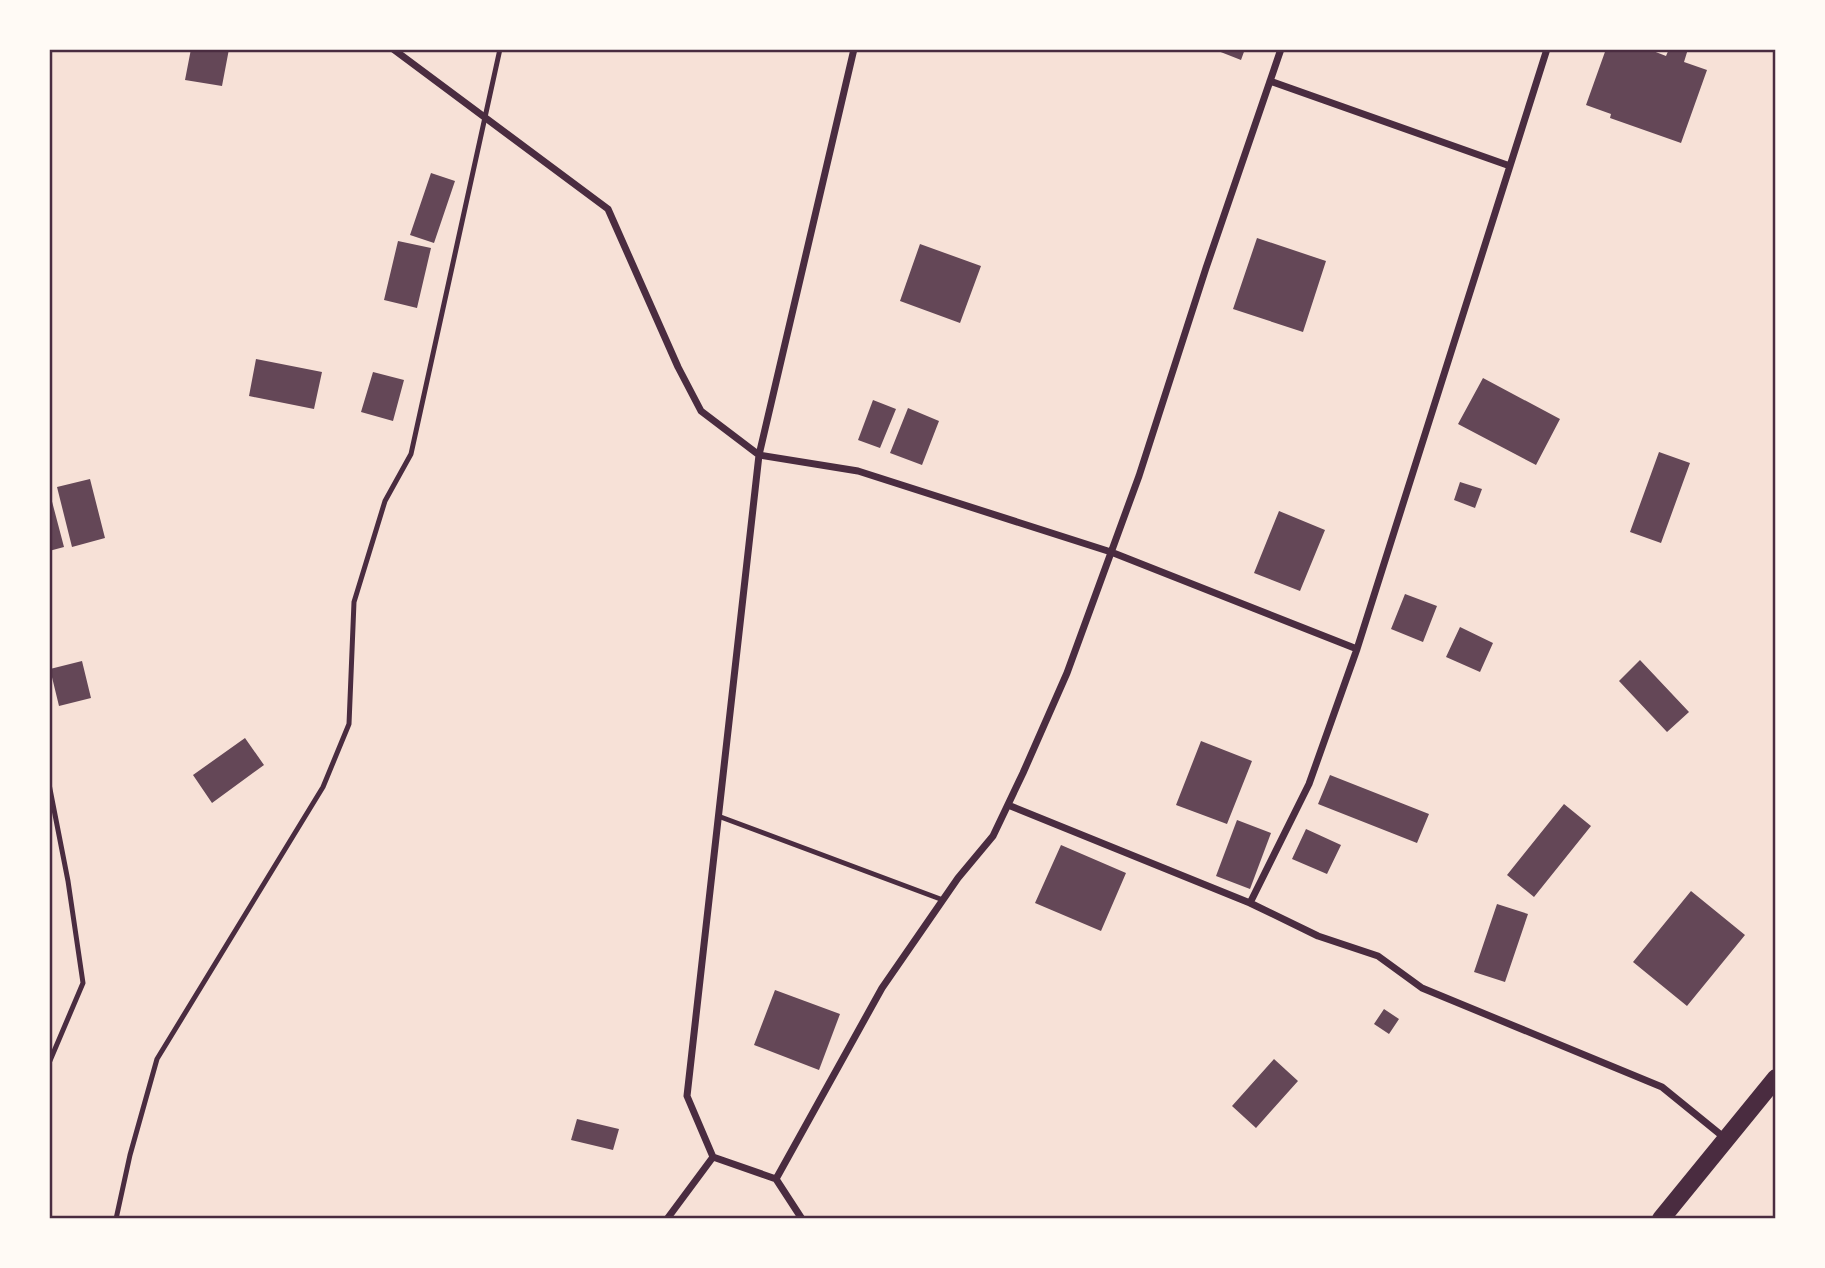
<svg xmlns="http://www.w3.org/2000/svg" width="1825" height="1268" font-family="'Sofia Sans Condensed',sans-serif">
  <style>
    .building { fill: #644757 }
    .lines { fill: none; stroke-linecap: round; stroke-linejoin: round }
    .service { stroke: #4a2c40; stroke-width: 5 }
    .minor { stroke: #4a2c40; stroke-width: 7 }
    .primary { stroke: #4a2c40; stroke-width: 18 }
    .neatline { fill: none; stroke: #4a2c40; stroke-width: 2.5 }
  </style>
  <rect width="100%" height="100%" fill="#f7e1d7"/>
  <path class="building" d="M191 49H229L222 86 185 80Z
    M1213 49H1245L1241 60Z
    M1606 49H1648L1666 56 1669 49H1688L1684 62 1707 70 1681 143 1610 118 1611 114 1586 105Z
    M431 173 455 181 434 243 410 235Z
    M1257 238 1326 261 1303 332 1233 309Z
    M398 241 431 248 417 308 384 300Z
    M920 244 981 266 960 323 900 301Z
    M256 359 322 372 314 409 249 396Z
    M373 372 404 380 393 421 361 412Z
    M1483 378 1560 419 1536 465 1458 424Z
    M873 400 896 409 880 448 858 440Z
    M908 408 939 421 922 465 890 453Z
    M1659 452 1690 463 1661 543 1630 532Z
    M90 479 105 538 72 547 57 487Z
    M1460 482 1482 489 1475 508 1454 500Z
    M49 490 64 547 49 551Z
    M1279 511 1325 530 1300 591 1254 573Z
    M1405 594 1437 606 1423 642 1391 629Z
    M1460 627 1493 643 1480 672 1446 657Z
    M1640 660 1689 712 1667 732 1619 681Z
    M82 661 91 698 59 706 50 669Z
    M245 738 264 765 212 803 193 775Z
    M1201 741 1252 761 1227 824 1176 805Z
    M1330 775 1429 814 1417 843 1318 804Z
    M1564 804 1591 826 1534 897 1507 875Z
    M1237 820 1271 833 1250 889 1216 876Z
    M1306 829 1341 845 1327 874 1292 859Z
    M1061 845 1126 873 1101 931 1035 903Z
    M1691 891 1745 935 1687 1006 1633 962Z
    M1497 904 1528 914 1505 982 1474 972Z
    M775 990 840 1014 819 1070 754 1045Z
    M1384 1009 1399 1019 1389 1034 1374 1024Z
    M1274 1059 1298 1081 1256 1128 1232 1106Z
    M577 1119 619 1129 613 1150 571 1140Z"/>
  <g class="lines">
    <path class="service" d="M49 784 68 881 83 983 49 1063
      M718 816 943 900
      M116 1219 130 1155 157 1059 323 787 349 724 354 602 385 501 411 454 500 49"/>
    <path class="minor" d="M393 49 608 209 678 367 701 411 759 455 858 471 1111 552 1357 649
      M1270 81 1510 166
      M1008 805 1250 903 1318 936 1378 956 1422 988 1662 1087 1726 1139
      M1250 903 1309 784 1357 649 1547 49
      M776 1179 882 988 958 878 993 836 1023 773 1067 673 1139 476 1206 268 1281 49
      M667 1219 713 1157
      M802 1219 776 1179 713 1157 687 1096 759 455 854 49"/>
    <path class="primary" d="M1661 1219 1776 1078"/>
  </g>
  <rect width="1825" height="1268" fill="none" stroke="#fffaf5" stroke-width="102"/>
  <rect x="51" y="51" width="1723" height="1166" class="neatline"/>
</svg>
